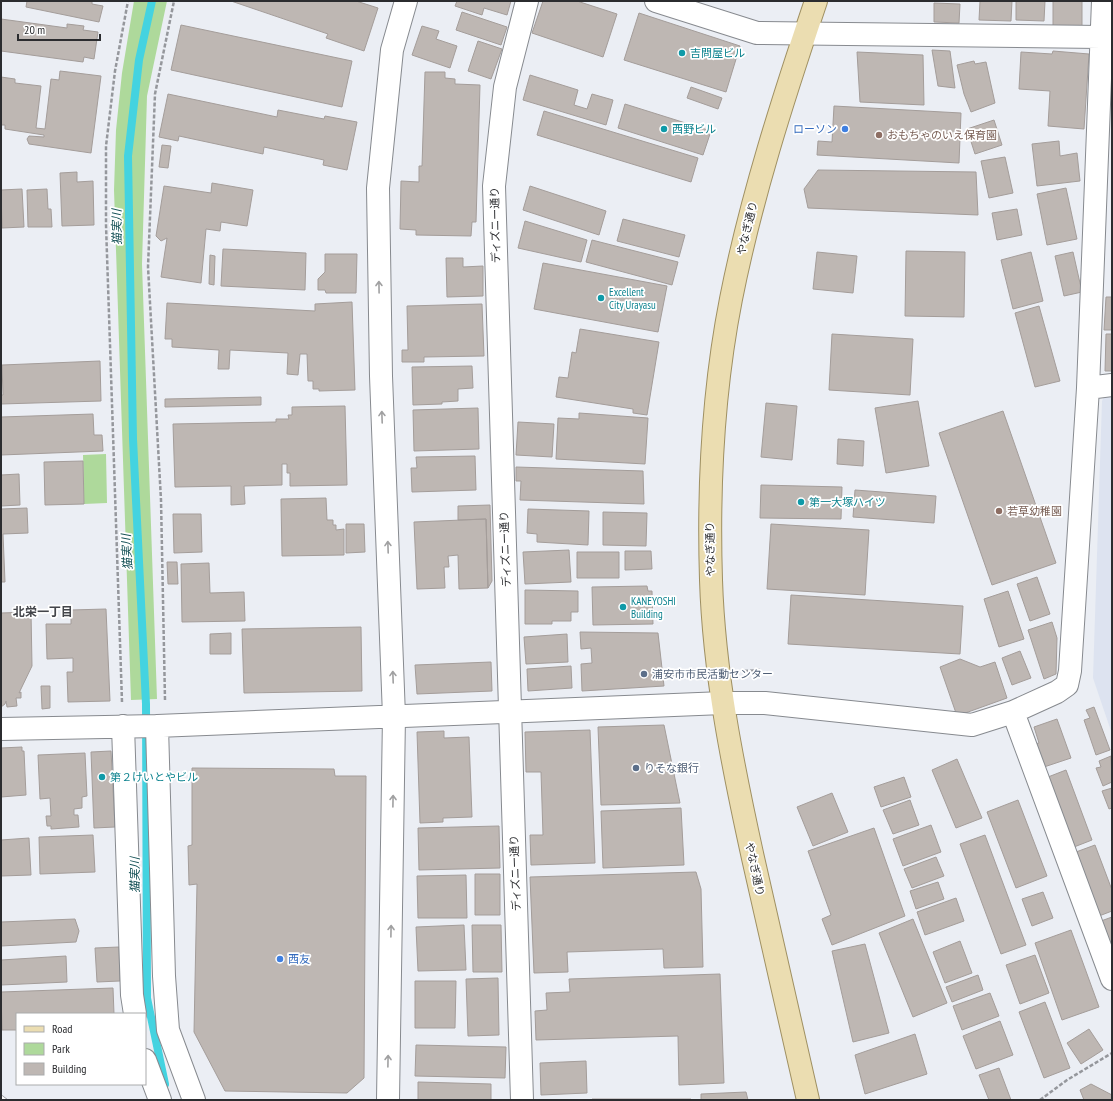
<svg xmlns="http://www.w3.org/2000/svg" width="1113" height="1101" font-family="'PT Sans Narrow','Noto Sans JP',sans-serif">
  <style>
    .built { fill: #dde3f0 }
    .green { fill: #aed99b }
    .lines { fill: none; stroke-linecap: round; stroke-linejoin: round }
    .stream { stroke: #44d3e0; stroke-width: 8 }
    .building { fill: #beb7b3; stroke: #a49d9a }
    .minor-casing { stroke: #878a8f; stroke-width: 24 }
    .major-casing { stroke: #9f9062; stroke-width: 24 }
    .path { stroke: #95979c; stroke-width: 2.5; stroke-dasharray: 4 2; stroke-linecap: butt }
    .minor { stroke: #fff; stroke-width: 22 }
    .major { stroke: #ebddb1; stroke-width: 22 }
    .rail-casing { stroke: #8f9196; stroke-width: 4.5 }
    .rail { stroke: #fff; stroke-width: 3; stroke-dasharray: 9; stroke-linecap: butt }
    .oneway { stroke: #a0a0a1 }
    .culture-dot { fill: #0f9aa8; stroke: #fff; stroke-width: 1.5 }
    .shop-dot { fill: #3f7fe0; stroke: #fff; stroke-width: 1.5 }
    .education-dot { fill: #8d6e63; stroke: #fff; stroke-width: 1.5 }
    .service-dot { fill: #5c6f8a; stroke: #fff; stroke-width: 1.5 }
    .labels { text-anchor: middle; stroke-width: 3.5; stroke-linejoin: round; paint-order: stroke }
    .culture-label { font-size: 11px; fill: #0d838f; stroke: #fff; text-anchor: start }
    .shop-label { font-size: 11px; fill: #366cbe; stroke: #fff; text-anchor: end }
    .education-label { font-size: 11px; fill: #785e54; stroke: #fff; text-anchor: start }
    .street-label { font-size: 11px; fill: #2b2c2f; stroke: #fff }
    .service-label { font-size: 11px; fill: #4e5e75; stroke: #fff; text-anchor: start }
    .water-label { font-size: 12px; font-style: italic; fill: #124f54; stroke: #fff }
    .neighbourhood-label { font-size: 12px; font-weight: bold; fill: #43454a; stroke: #fff }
  </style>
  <rect width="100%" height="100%" fill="#ebeef4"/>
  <path class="built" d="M1106 392H1112V734L1093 678 1102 401Z"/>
  <path class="green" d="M134 1H167L147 96 142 264 157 699 131 700 114 190 116 130 122 73Z
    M106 454 107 503 84 504 83 455Z"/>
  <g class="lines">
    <path class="stream" d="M152 1 139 60 128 156 133 439 146 704 147 998 165 1084"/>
  </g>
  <path class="building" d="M27 1H92V4L103 6 99 22 26 7Z
    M231 1H356L378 8 364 51 326 38 328 34Z
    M457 1H511L507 15 484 8 482 15 455 6Z
    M543 1H577L617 14 603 57 532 33Z
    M980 1H1012L1011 21 979 20Z
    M1016 1H1045L1044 21 1016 20Z
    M1053 1H1082V27H1053Z
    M934 3 960 4 959 23 934 22Z
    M462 12 507 27 501 45 456 30Z
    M639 13 740 46 726 92 624 60Z
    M1 19 67 28V24L84 26 83 30 98 32 94 59 84 57 83 62 1 51Z
    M181 25 352 61 342 107 171 70Z
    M422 26 439 31 436 39 457 46 450 68 412 55Z
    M478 41 502 49 491 79 468 71Z
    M932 50 950 51 955 88 938 86Z
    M1053 51 1089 54 1084 129 1048 126 1050 91 1019 89 1021 52 1052 54Z
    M857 52 923 55 924 105 860 102Z
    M974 61 975 64 986 62 995 103 971 112 964 94 957 65Z
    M60 71 101 76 91 153 29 144 27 139 29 136 44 137V135L5 129V125H1V77L15 79V83L41 86 36 128 45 129 51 79 59 80Z
    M425 72H445V78L455 79V84L480 85 476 222H472L471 236 416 235V230L400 229 401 181 419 182V166H422Z
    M530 75 578 90 574 105 587 109 592 94 613 100 606 125 523 100Z
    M691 87 722 98 718 109 687 98Z
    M168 94 277 117 278 110 324 119 325 116 357 122 347 170 323 165 324 160 264 147 263 154 179 136 178 141 159 137Z
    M625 104 711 131 703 155 618 128Z
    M834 106 961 113 959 163 817 155 818 141 832 142Z
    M544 111 698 158 691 182 537 135Z
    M994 120 1002 145 975 154 967 129Z
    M1059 141 1060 156 1077 153 1080 181 1037 186 1032 144Z
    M162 145 171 146 168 168 159 167Z
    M1005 157 1013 193 989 198 981 161Z
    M818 170 976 172 978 215 808 208 804 189Z
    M77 172V182L93 181 94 225 62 226 60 173Z
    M212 183 253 190 247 226 221 222 220 231 206 229 201 283 161 277 167 238 161 241 156 236 164 186 211 193Z
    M530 186 606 211 599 235 523 210Z
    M1066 188 1077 239 1047 245 1037 194Z
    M22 189 24 227 2 228 1 190Z
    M47 189 48 209H51L52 227H28L27 190Z
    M1017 209 1022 235 997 240 992 213Z
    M623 219 685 235 679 257 617 241Z
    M525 221 587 240 581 262 518 248Z
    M592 240 678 262 672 285 586 262Z
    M223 249 306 253 305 290 221 286Z
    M906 251 965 252 964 317 905 316Z
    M817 252 857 256 853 293 813 289Z
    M1031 252 1043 301 1013 309 1001 260Z
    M1073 252 1082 292 1064 296 1055 256Z
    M325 254H357L356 293H326L325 290H318V279L325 272Z
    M210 255 215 256 214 285 209 284Z
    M446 258H463V267L483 266V296L447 297Z
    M543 263 667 286 658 332 534 309Z
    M1106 297H1112V330H1104Z
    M352 302 355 390 319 391V389H313V381H308L307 354H300L298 375 287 374 288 353 230 350 229 369H218L219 350 172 347V339H165L167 303 315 311V304Z
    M482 304 484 356 424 357V362H402V350H408L407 306Z
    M1039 306 1060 381 1035 387 1015 313Z
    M580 329 659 342 647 415 633 413V409L556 397 559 377 568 378 572 352 576 353Z
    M832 334 913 339 910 395 829 390Z
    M1106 334H1112V371H1105Z
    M100 361 101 401 1 404V395H3L2 365Z
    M472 366 473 388 458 389V401L442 402V404L413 405 412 367Z
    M261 397V405L165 407V399Z
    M918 401 929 466 886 473 875 408Z
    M766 403 797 406 792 460 761 457Z
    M345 406 347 485 290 486V473H287V464H282V485L244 486 245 504 231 505V486L175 487 173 424 276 422V419H289L288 415H292V407Z
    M478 408 479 449 414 451 413 410Z
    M1003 411 1056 563 992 585 939 433Z
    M579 413 648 418 645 464 556 459 558 418 579 419Z
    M93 414 94 435H102L103 451 1 455V417Z
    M518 422 554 424 552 457 516 455Z
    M838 439 864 441 863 466 837 464Z
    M475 456 476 490 412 492 411 468H417L416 457Z
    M83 461 84 504 45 505 44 462Z
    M516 467 643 471 644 504 520 500 521 481H516Z
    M19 474 20 505 1 506V475Z
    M761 485 842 487 841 519 760 518Z
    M855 490 936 496 934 523 853 517Z
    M326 498 327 520H333V525H336V530L344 529V555L282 556 281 499Z
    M490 505 492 581 488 588 486 519 458 520V506Z
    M27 508 28 533 3 534 5 582H1V509Z
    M528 509 589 511 588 545 537 542V534L527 533Z
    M603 512 647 513 646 546 603 545Z
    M173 514H201L202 552 174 553Z
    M486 519 488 588 459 589 458 555 448 556 449 567H444L445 588 417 589 414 522Z
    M346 524H364L365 552 346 553Z
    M771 524 869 530 865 595 767 589Z
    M569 550 571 582 525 584 523 552Z
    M625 551H651L652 569 625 570Z
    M577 552H619V578H577Z
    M167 562H177L178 584H168Z
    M209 563 210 593 244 592 245 621 182 622 181 564Z
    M1037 577 1050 614 1030 621 1017 584Z
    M647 586 648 591H652L653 624 593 625 592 587Z
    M525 590 578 591V612H571V621H552V624H525Z
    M1008 591 1024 639 999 647 984 599Z
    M791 595 963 606 960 654 788 644Z
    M106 609 110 701 68 702 67 672H73V658L47 659 46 624H71V610Z
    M31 612 32 666 19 693 21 692V698H16L17 706 7 707 6 701 5 704 1 707V613Z
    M1052 622 1057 638 1056 674 1044 679 1028 630Z
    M361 627 362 691 244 693 242 629Z
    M580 632 658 633 664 686 582 691 581 664 592 663 591 648 581 649Z
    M231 633V654H210V634Z
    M567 634 568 662 526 664 524 637Z
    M1020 651 1031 678 1012 685 1002 658Z
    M960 659 980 667 995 662 1007 698 957 716 940 667Z
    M491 662 492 691 417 694 415 665Z
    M571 666 572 688 528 691 527 669Z
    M41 686H50V708L42 709Z
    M1094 707 1110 750 1096 755 1084 720 1090 718 1086 710Z
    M1057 719 1071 758 1044 767 1035 744 1039 743 1034 727Z
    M664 725 680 803 601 805 598 727Z
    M590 730 595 863 531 865 530 835H543L541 772H526L525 732Z
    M444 731V738L469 737 472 817 443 818V822L420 823 417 732Z
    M22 747V751H24L26 795 1 797V748Z
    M111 751 115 827 94 828 91 752Z
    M85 753 87 796 82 797V808L74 809V815H78L79 827 51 829V826H47L46 816H51L50 798 40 799 38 755Z
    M1111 756 1112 782 1103 786 1096 768 1101 767 1099 761Z
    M957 759 982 818 956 828 932 770Z
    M192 768 334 769 335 776H366L364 1078 347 1093 225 1091 194 1032 197 884 189 885 188 846 192 845Z
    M1066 770 1092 840 1074 847 1048 777Z
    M904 777 911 797 881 807 874 787Z
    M1112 788V808L1109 809 1102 791Z
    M832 793 848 832 813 846 797 807Z
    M910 800 919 825 893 834 883 810Z
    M1018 800 1047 876 1016 888 987 812Z
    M681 808 684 865 603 868 601 811Z
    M931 825 941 852 903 866 893 839Z
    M499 826 500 868 419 870 418 828Z
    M874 828 905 916 832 945 822 919 831 915 808 851Z
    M93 835 95 872 40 874 39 837Z
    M985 835 1026 945 1001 954 960 844Z
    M29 838 31 875 1 876V840Z
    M1095 845 1112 890V911L1099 916 1076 852Z
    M936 857 944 876 912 888 904 869Z
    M696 872 701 889 703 967 664 968 663 949 567 952 568 972 534 973 530 877Z
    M475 874H500V915H475Z
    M466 875 467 918H418L417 876Z
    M938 882 944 899 916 909 910 891Z
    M1043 892 1053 918 1032 926 1022 899Z
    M956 898 964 921 925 935 917 912Z
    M1112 917V950L1101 921Z
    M75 919 79 931 76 942 1 946V922Z
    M913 919 947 1003 913 1017 879 933Z
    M464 925 466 970 418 971 416 927Z
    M472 925H501L502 972H473Z
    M1071 930 1099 1007 1062 1020 1035 943Z
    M960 941 972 973 945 983 933 952Z
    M865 944 889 1033 853 1042 832 951Z
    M119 947 120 981 97 982 95 948Z
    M1035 955 1049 993 1020 1004 1006 965Z
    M66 956 67 982 1 985V960Z
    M720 974 724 1083 679 1085 678 1036 536 1040 535 1011 547 1010 546 993 570 992 569 979Z
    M978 975 983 990 952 1002 946 987Z
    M498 978 499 1035 468 1036 466 979Z
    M415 981H456L455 1028H415Z
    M113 988 114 1014H17V1030H2L1 992Z
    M990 993 999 1016 962 1030 953 1006Z
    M1045 1002 1070 1068 1044 1078 1019 1012Z
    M1000 1021 1013 1055 976 1069 963 1036Z
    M1089 1029 1103 1050 1081 1064 1067 1043Z
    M915 1034 927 1074 865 1094 855 1055Z
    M416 1045 506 1047 505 1078 415 1076Z
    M586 1061 587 1093 541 1095 540 1063Z
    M999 1068 1011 1100H989L979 1075Z
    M418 1082 491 1084V1100H418Z
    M1091 1084 1112 1095V1100H1084L1080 1090Z
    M746 1092 748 1100H701V1094Z
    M592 1099H691V1100H592Z"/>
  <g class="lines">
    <g class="minor-casing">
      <path id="minor" d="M656 1 757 33 1101 37 1112 40
        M1088 388 1112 385
        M1013 712 1112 979
        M123 726 132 995 135 1014
        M157 726 164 976 168 1030 194 1100
        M1 729 157 726 723 703H765L972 725 1013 712 1057 692 1067 685 1070 671 1088 388 1103 1
        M145 1060 160 1100
        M388 1100 394 716 381 376 378 188 392 50 406 1
        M522 1100 494 186 505 87 527 1"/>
    </g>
    <g class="major-casing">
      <path id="major" d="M808 1100C790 1019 771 939 753 858 733 767 714 674 711 580 708 486 713 391 731 299 751 198 783 99 816 1"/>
    </g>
    <path class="path" d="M744 671 761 670
      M672 675 693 674
      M165 700 161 500 148 267 155 94 174 1
      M122 702 106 225V146L115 71 128 1
      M1040 1100 1067 1080 1112 1053"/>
    <use href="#minor" class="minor"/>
    <use href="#major" class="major"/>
    <g class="rail-casing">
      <path id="rail" d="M1 1097 5 1100"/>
    </g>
    <use href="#rail" class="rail"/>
  </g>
  <defs><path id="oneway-shaft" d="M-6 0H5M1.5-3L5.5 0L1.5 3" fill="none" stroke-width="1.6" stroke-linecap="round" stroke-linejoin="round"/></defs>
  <g class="oneway">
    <use href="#oneway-shaft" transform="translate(379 287) rotate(-91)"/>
    <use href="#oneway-shaft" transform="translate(382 417) rotate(-92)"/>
    <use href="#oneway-shaft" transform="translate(388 547) rotate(-92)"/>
    <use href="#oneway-shaft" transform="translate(393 677) rotate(-92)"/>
    <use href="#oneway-shaft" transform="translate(393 801) rotate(-89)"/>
    <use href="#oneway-shaft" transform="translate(391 931) rotate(-89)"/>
    <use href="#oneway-shaft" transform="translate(388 1061) rotate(-89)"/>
  </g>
  <g class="culture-dot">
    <circle cx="682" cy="53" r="4"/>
    <circle cx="664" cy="129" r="4"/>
    <circle cx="601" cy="298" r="4"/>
    <circle cx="801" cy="502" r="4"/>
    <circle cx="623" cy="607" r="4"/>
    <circle cx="102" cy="777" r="4"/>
  </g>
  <g class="shop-dot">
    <circle cx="845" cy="129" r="4"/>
    <circle cx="280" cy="959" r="4"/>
  </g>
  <g class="education-dot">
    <circle cx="879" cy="135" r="4"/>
    <circle cx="999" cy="511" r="4"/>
  </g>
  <g class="service-dot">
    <circle cx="644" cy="674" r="4"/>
    <circle cx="636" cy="768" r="4"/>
  </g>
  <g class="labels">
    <g class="culture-label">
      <text x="690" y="57">吉問屋ビル</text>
      <text x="672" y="133">西野ビル</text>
      <text x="609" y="296">Excellent<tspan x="609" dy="13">City Urayasu</tspan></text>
      <text x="809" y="506">第一大塚ハイツ</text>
      <text x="631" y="605">KANEYOSHI<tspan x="631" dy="13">Building</tspan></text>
      <text x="110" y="781">第２けいとやビル</text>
    </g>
    <g class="shop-label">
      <text x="837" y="133">ローソン</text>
      <text x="288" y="963" text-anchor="start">西友</text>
    </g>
    <g class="education-label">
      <text x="887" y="139">おもちゃのいえ保育園</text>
      <text x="1007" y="515">若草幼稚園</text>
    </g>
    <g class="street-label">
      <text transform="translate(495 225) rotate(-91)" y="4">ディズニー通り</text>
      <text transform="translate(747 228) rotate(-76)" y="4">やなぎ通り</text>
      <text transform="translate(505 549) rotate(-92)" y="4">ディズニー通り</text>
      <text transform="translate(710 549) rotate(-91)" y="4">やなぎ通り</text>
      <text transform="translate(755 869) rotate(78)" y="4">やなぎ通り</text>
      <text transform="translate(515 873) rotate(-92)" y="4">ディズニー通り</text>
    </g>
    <g class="service-label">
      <text x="652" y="678">浦安市市民活動センター</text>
      <text x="644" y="772">りそな銀行</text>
    </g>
    <g class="water-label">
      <text transform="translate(117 227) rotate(-91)" y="4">猫実川</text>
      <text transform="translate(127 552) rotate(-93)" y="4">猫実川</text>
      <text transform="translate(135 875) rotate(-90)" y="4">猫実川</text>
    </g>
    <g class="neighbourhood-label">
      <text x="43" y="616">北栄一丁目</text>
    </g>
  </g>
  <rect width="1113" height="1101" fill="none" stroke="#2b2c2f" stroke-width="4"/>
  <rect x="16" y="1013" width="130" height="72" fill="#ffffff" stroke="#aaabac"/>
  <rect x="24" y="1026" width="20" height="6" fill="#ebddb1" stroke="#aaabac"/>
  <text x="52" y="1033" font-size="12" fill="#2b2c2f">Road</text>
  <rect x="24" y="1043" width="20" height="12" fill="#aed99b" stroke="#aaabac"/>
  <text x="52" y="1053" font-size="12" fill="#2b2c2f">Park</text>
  <rect x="24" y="1063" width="20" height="12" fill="#beb7b3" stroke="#aaabac"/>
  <text x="52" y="1073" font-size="12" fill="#2b2c2f">Building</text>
  <path d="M18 34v6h82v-6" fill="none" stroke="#2b2c2f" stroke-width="2"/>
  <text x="24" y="34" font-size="12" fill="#2b2c2f" stroke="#ffffff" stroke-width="3" paint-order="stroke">20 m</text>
</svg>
